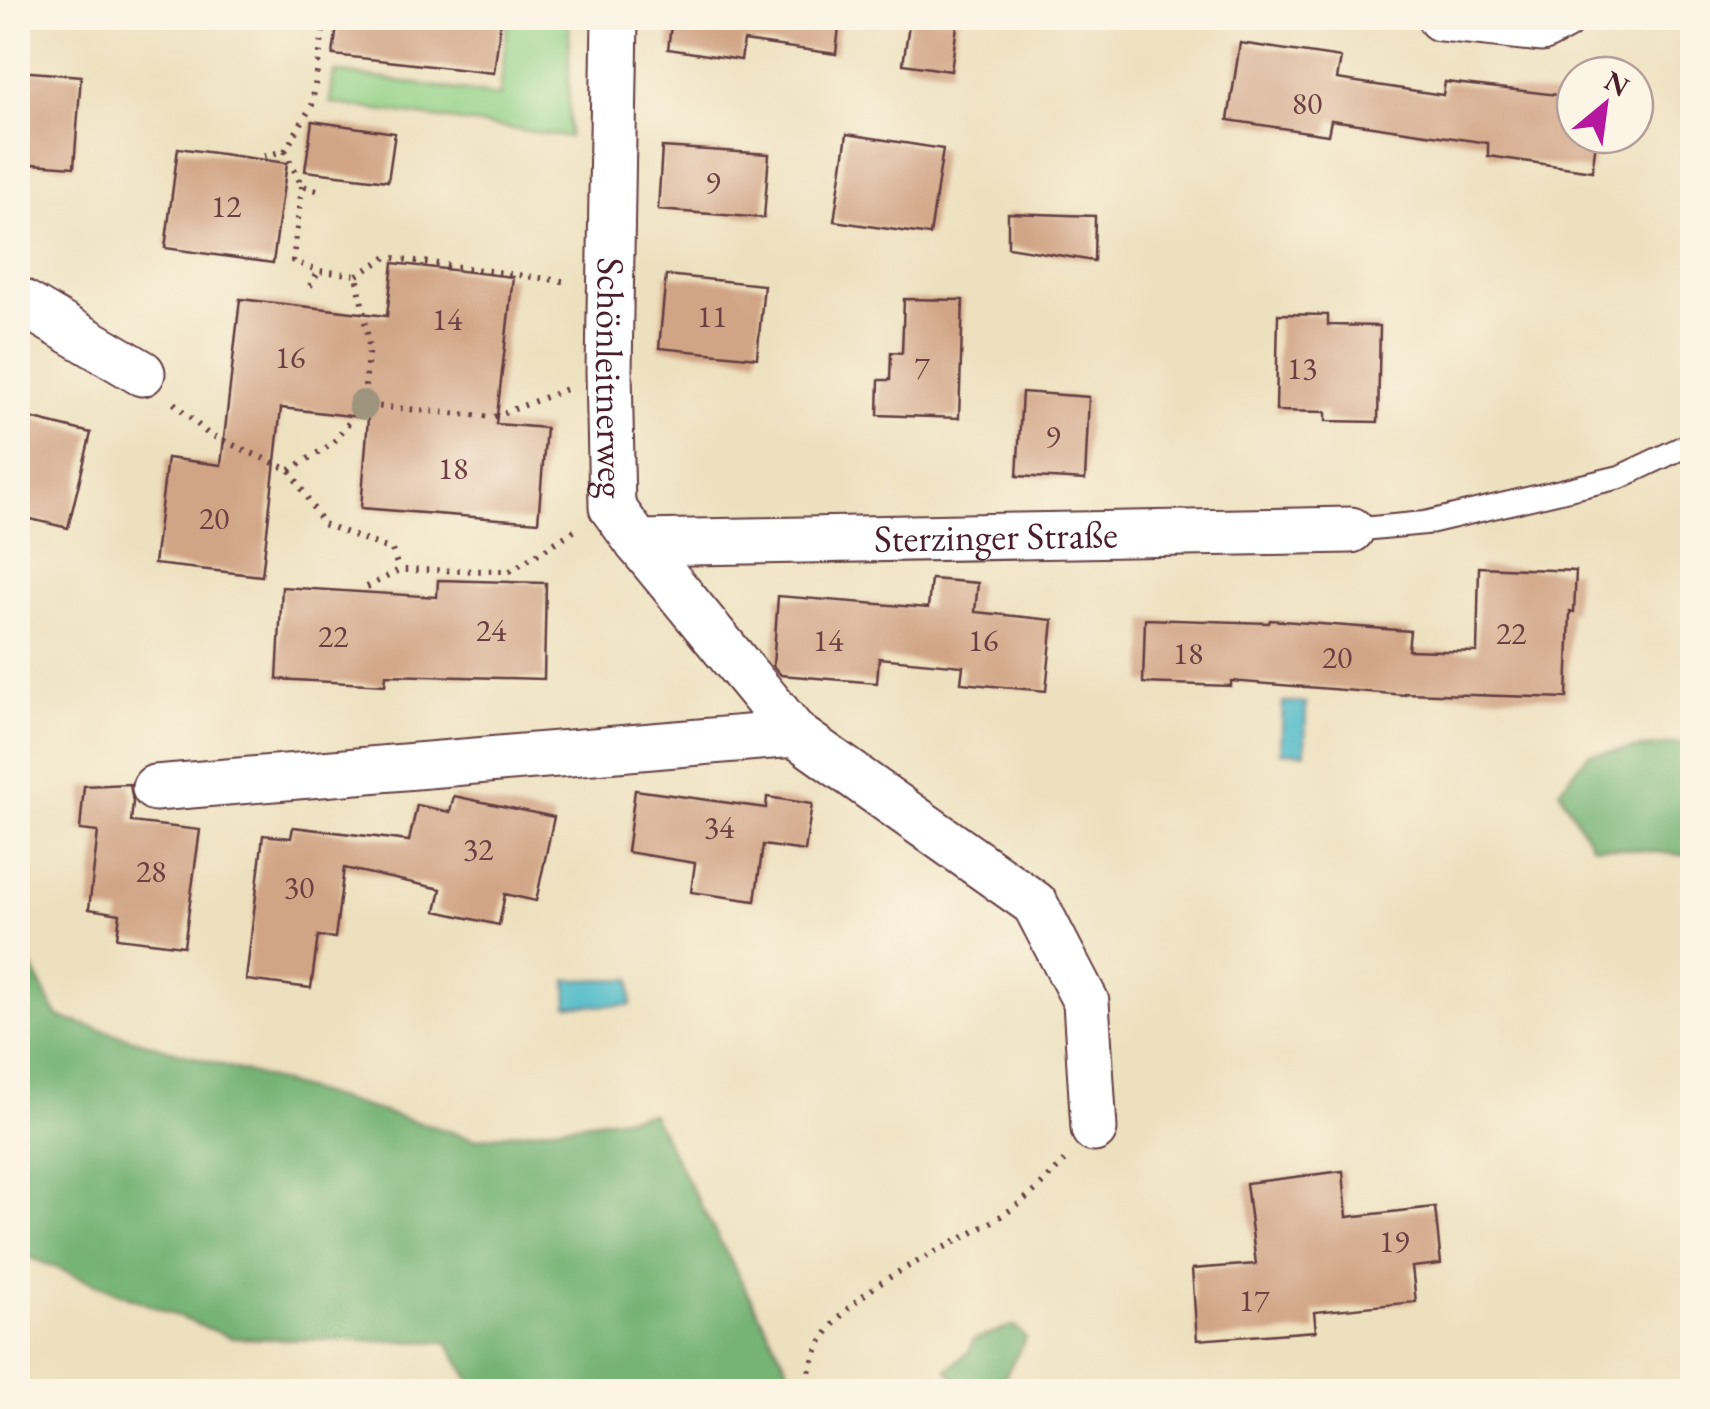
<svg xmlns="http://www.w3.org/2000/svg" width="1710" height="1409" font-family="'EB Garamond',serif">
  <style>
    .green { fill: #93d288; stroke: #6e785a; stroke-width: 2.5 }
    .forest { fill: #76b474; stroke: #606a50; stroke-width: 2.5 }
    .water { fill: #4fbbc9; stroke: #4c6d7a; stroke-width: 2.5 }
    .building { fill: #d1a485 }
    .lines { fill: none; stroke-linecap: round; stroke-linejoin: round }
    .lane-casing { stroke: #623c41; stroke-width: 26 }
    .street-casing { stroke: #623c41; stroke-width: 49 }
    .path { stroke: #623c41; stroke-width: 6; stroke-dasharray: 2.5 8; stroke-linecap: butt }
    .lane { stroke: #fff; stroke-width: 22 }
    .street { stroke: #fff; stroke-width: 45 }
    .tree { fill: #9f947d }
    .labels { text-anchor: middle; stroke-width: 10; stroke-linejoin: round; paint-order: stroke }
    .number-label { font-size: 32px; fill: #6c4042 }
    .street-label { font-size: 38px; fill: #4a1f2b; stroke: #fcf5e5 }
  </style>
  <rect width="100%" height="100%" fill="#fcf5e5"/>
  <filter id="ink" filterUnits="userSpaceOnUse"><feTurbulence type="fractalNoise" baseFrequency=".01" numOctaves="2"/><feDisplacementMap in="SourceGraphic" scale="20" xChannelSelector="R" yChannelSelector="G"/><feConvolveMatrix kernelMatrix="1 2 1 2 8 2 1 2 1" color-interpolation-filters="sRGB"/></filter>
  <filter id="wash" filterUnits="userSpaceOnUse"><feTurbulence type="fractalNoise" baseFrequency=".0048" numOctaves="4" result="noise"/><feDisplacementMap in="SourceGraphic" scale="40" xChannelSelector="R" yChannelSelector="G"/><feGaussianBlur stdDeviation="2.25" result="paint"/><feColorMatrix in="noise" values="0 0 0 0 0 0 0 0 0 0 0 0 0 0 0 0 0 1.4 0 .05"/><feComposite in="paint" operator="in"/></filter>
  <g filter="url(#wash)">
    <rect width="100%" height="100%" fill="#ede0be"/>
    <path class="green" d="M508 18H569V137L330 103 334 72 500 96Z"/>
    <path class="forest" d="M1692 742V856L1592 845 1559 790 1589 754Z
      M18 940 58 1017 475 1139 651 1113 788 1368 783 1391H477L447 1342 232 1338 24 1255 18 1249Z
      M1014 1326 1026 1338 997 1391H963L966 1387 947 1370 970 1350 973 1340Z"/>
    <path class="water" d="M1283 702 1306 703 1305 753 1281 752Z
      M631 979V1005L568 1006 567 980Z"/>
    <g id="blocks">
      <path class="building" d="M338 18H501L494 73 333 55Z
        M672 18H840L836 54 744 41 741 60 668 49Z
        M910 18H958L951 71 903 64Z
        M1240 43 1341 58 1337 79 1443 95 1445 82 1575 97V135H1597L1592 171 1488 156V143L1331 120 1328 135 1228 120Z
        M18 71 81 76 74 167 18 163Z
        M312 121 395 133 388 181 305 171Z
        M847 134 943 149 930 235 834 221Z
        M662 147 769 154 764 218 658 210Z
        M178 148 287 163 273 263 165 248Z
        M1008 213 1095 216 1094 261 1008 247Z
        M393 263 513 277 496 424 546 428 538 522 361 508 368 418 281 408 262 576 154 564 167 458 221 465 240 299 387 316Z
        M666 275 764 285 757 358 659 348Z
        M904 299 963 300 959 418 878 415 879 380H890L891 352 902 353Z
        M1278 314 1328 315V325L1380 326 1378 422 1326 421V412L1276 411Z
        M1022 392 1089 397 1085 480 1017 476Z
        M18 415 91 433 68 528 18 516Z
        M1479 567 1576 571 1574 612 1570 611 1567 698 1405 693V695L1231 681V686L1143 683 1145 619 1269 623 1270 620 1410 631 1408 650 1477 652Z
        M931 579 978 583 975 612 1053 620 1046 691 961 683 963 666 879 658 877 683 781 675 773 666 778 596 928 608Z
        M438 580 546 583 544 679 386 675 385 685 277 679 282 587 437 597Z
        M130 784 133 802 131 822 200 830 184 946 117 938 120 914 89 909 98 832 80 830 84 786Z
        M635 790 766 808 767 797 812 804 805 851 763 845 755 901 691 892 695 863 627 852Z
        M454 796 554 817 536 901 505 894 499 925 436 911 441 889 344 868 335 938 318 936 311 988 246 980 263 835 291 838 293 827 409 841 417 805 450 812Z
        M1343 1171 1347 1217 1435 1207 1441 1264 1412 1267 1416 1302 1314 1312 1316 1331 1197 1340 1192 1269 1256 1264 1246 1183Z"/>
    </g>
  </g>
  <g filter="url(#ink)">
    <use href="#blocks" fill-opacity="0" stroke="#623c41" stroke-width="2.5"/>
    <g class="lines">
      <g class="lane-casing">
        <path id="lane" d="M1351 530 1425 523 1620 477 1692 443"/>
      </g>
      <g class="street-casing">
        <g id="street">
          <path id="s1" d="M615 18 609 371 612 507 638 543 795 734 1035 904 1086 1002 1094 1129"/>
          <path d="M1440 18 1541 29 1562 18"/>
          <path d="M18 300 142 373"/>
          <path id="s2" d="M638 543 1351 530"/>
          <path d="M155 788 795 734"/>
        </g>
      </g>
      <path class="path" d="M285 151 312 105 325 18
        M264 156 285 151 302 186 317 190
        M302 186 293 261 319 271 357 275 369 345 363 405
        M357 275 387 257 569 282
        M310 286 319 271
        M174 403 208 434 290 470 323 524 392 550 399 570
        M290 470 332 444 363 405 494 417 566 389
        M367 587 399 570 510 571 577 529
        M805 1392C820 1278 951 1259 1025 1199 1039 1188 1052 1174 1064 1161"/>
      <use href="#lane" class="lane"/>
      <use href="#street" class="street"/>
    </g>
    <circle class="tree" cx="363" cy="405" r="15"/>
  </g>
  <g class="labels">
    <g class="number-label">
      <text x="1307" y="114">80</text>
      <text x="713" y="193">9</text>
      <text x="226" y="217">12</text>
      <text x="712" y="327">11</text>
      <text x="447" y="330">14</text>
      <text x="290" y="368">16</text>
      <text x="922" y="378">7</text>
      <text x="1302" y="379">13</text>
      <text x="1053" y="447">9</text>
      <text x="453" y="479">18</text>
      <text x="214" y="529">20</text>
      <text x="491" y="641">24</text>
      <text x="1511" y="644">22</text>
      <text x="333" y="647">22</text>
      <text x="828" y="651">14</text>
      <text x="983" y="651">16</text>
      <text x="1188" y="664">18</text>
      <text x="1337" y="668">20</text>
      <text x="719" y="838">34</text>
      <text x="478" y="860">32</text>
      <text x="151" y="882">28</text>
      <text x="299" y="898">30</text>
      <text x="1394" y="1252">19</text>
      <text x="1254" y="1311">17</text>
    </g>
    <g class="street-label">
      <text dy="13" stroke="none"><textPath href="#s1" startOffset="360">Schönleitnerweg</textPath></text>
      <text dy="13" stroke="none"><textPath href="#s2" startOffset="358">Sterzinger Straße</textPath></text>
    </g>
  </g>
  <rect width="1710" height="1409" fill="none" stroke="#fcf5e5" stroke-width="60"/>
  <g transform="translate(1605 105) rotate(29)"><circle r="48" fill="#fcf5e5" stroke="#b59f9b" stroke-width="2.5"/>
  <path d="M0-8L18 38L0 25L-18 38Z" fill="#b5179e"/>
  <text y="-15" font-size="28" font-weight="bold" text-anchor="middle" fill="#4a1f2b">N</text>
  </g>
</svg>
